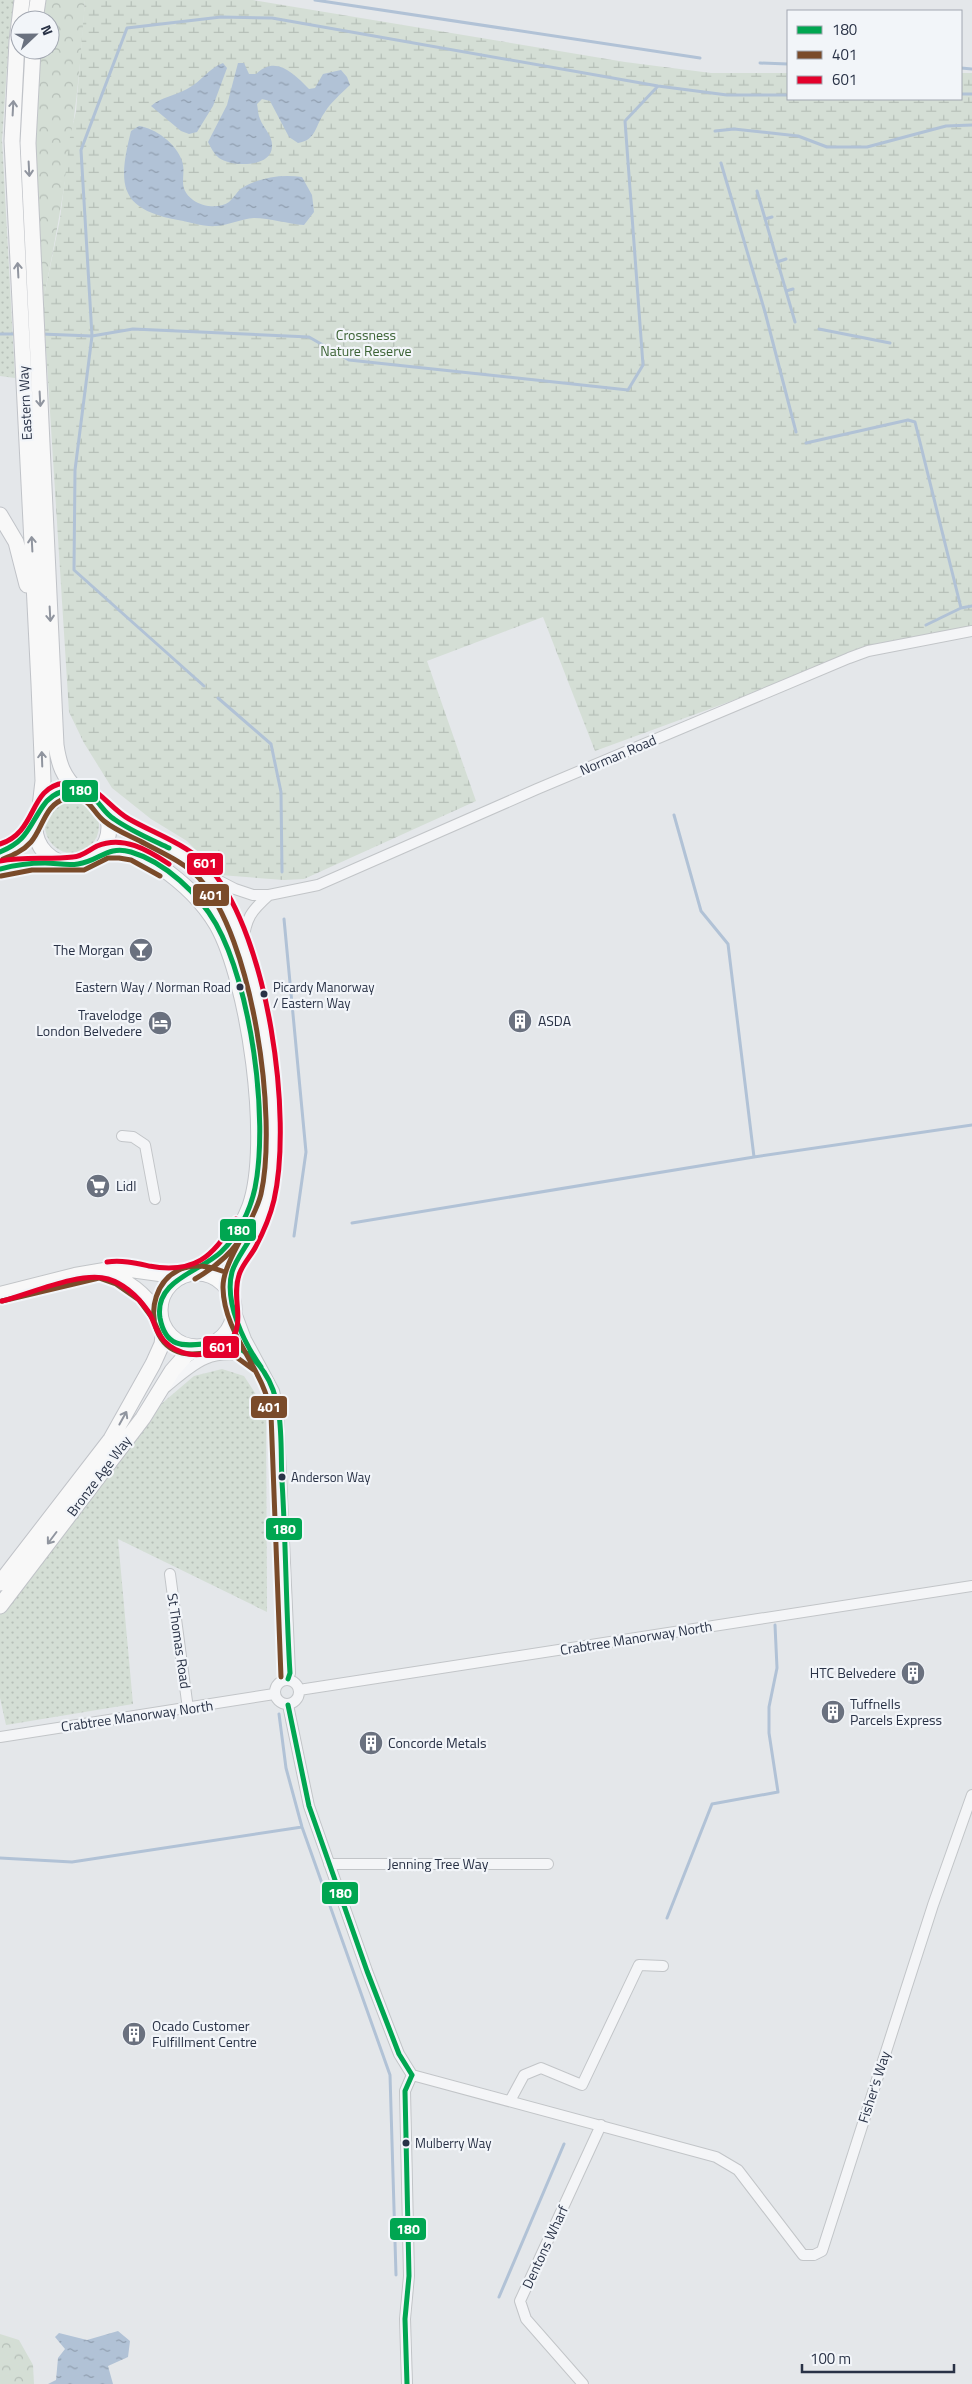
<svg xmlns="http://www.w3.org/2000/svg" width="972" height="2384" font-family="'Titillium Web',sans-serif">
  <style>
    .grass { fill: url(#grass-dots) }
    .forest { fill: url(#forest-crowns) }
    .wetland { fill: url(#wetland-marsh) }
    .water { fill: url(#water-ripples) }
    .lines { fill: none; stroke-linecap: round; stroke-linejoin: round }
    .stream { stroke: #b1c2d6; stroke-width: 3 }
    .minor-casing { stroke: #c2c5c8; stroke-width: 12 }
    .tertiary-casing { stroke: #c2c5c8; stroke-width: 14 }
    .secondary-casing { stroke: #c2c5c8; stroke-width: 16 }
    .primary-casing { stroke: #c0c3c8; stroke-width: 17 }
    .minor { stroke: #f4f5f7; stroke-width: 10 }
    .tertiary { stroke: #f4f5f7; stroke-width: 12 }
    .secondary { stroke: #f8f8f8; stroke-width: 14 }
    .primary { stroke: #f8f8f8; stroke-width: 15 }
    .bus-1-casing { stroke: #f2f5f9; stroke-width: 9 }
    .bus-2-casing { stroke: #f2f5f9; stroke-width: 9 }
    .bus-3-casing { stroke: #f2f5f9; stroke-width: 9 }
    .bus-1 { stroke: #00a651; stroke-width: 5 }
    .bus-2 { stroke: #7a4b2a; stroke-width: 5 }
    .bus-3 { stroke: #e4002b; stroke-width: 5 }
    .oneway { stroke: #90959f }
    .bus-dot { fill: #293246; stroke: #f2f5f9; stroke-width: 2 }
    .labels { text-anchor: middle; stroke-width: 4.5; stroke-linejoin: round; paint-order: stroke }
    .bus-label { font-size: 13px; fill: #293246; stroke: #f2f5f9; text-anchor: start }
    .park-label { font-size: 14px; fill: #3c6335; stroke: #f2f5f9 }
    .street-label { font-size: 14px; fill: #293246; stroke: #f2f5f9 }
    .poi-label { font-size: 14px; fill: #293246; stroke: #f2f5f9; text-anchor: start }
    .line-badge { stroke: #f2f5f9; stroke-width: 2 }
    .badge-label { font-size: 14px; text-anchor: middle; font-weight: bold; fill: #fff }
  </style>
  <defs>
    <pattern id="grass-dots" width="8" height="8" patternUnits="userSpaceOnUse" patternTransform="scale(1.25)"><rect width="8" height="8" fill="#d4ded5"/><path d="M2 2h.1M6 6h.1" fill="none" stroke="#b6bfb8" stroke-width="1.8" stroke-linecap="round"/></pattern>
    <pattern id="forest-crowns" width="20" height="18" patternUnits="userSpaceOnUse" patternTransform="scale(1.25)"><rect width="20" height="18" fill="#d4ded5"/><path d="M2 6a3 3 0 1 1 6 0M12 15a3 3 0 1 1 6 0" fill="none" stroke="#b6bfb8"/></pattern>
    <pattern id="wetland-marsh" width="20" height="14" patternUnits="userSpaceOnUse" patternTransform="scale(1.25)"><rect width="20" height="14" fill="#d4ded5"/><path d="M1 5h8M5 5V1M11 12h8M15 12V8" fill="none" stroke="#b6bfb8"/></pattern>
    <pattern id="water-ripples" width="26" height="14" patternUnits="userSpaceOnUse" patternTransform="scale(1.25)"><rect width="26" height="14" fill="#b1c2d6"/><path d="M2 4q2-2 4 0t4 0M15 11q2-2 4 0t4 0" fill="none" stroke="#909eaf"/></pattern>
  </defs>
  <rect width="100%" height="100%" fill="#e4e7ea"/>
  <path class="grass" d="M0 0H15L9 38 2 140 15 378 0 376Z
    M45 826a27 27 0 1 1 54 0a27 27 0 1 1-54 0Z
    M222 1369 244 1376 266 1410 267 1612 118 1539 133 1704 6 1725 0 1698V1615L160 1405 194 1376Z"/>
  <path class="forest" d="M46 0H85C79 101 64 201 43 301L35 136 41 50H50V20H43Z
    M0 2334 19 2340 33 2365 34 2384H0Z"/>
  <path class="wetland" d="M85 0H253L625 62 711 73H788V99H961V73H972V630L849 658 595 751 543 617 427 661 476 801 304 879 284 880 220 875 187 841 151 819 112 788 84 743 69 712 43 301 60 219 70 137 76 111Z"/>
  <path class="water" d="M223 63 227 68 213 106 197 132 189 134 181 131 151 106C161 97 175 96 187 89 201 82 209 68 223 63Z
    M238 63H244L249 74H256C276 55 293 73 309 89L315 88 323 74 341 70 347 77 350 85C341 94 331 102 325 112 315 125 317 140 298 143L289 137 270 101 262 99 257 104C258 109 258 115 260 119 264 129 273 136 272 147 271 168 232 167 219 158 214 154 211 148 208 142L227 105Z
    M139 126C155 128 177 144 182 161 187 176 176 187 193 200 203 207 219 209 229 202 234 198 237 191 242 188 260 177 282 174 302 177L312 195 314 212 304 225C288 224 270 218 254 218 241 219 229 225 216 226 204 227 190 222 178 220 118 209 118 184 131 131Z
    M118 2331 130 2341 128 2357 108 2366 113 2384H48L56 2380 58 2358 65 2349 55 2337 59 2333 87 2340Z"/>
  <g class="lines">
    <path class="stream" d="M315 0 700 58
      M760 63 788 64
      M961 68 972 69
      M961 94H972
      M715 131 734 129 798 136 827 147H867L946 126 972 125
      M721 163 765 312 796 432
      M757 191 795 322
      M765 219 772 217
      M777 262 786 259
      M786 291 793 289
      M819 329 890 343
      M0 334H17
      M41 334 92 336 133 329 309 337 349 360 628 390 643 365 625 121 658 86
      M806 443 908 420 915 422 961 608
      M926 625 961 608 972 606
      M204 686 74 570 75 470 92 336 81 150 127 28 221 17 272 18 658 86 727 95H788
      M218 698 271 744 281 792 282 872
      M674 815 701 911 728 944 754 1157
      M284 919 306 1152 294 1236
      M352 1223 754 1157 972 1125
      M279 1714 286 1768 302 1827 390 2075 396 2275
      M0 1858 72 1862 302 1827
      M667 1918 712 1804 778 1792 769 1733V1707L777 1668 775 1625
      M499 2297 564 2144"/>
    <g class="minor-casing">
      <path id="minor" d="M208 875 235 889 253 895H269L318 885 537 789 849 658 868 651 972 631
        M243 942C246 918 251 911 269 895
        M122 1136 133 1137 145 1145 155 1199
        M234 1307 246 1339 274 1391 278 1409 290 1673 288 1679
        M211 1345C226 1344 236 1344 247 1357
        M166 1387C194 1364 208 1349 247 1356
        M170 1574 188 1709
        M275 1692a12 12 0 1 1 24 0a12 12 0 1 1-24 0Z
        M299 1690 972 1586
        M288 1705 309 1806 367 1971 399 2054 412 2075 716 2157 738 2170 803 2255H814L822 2251 933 1905 972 1795
        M0 1737 274 1694
        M329 1864H548
        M510 2101 524 2075 541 2068 582 2085 639 1965 663 1966
        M407 2384 405 2319 409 2276 405 2091 412 2075
        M583 2384 526 2319 520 2301 601 2125"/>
    </g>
    <g class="tertiary-casing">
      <path id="tertiary" d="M0 852 21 843 35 823
        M0 869 31 863H61"/>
    </g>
    <g class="secondary-casing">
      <path id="secondary" d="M103 1272C129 1280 144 1293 160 1315
        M0 1294 75 1275 116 1268 181 1277"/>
    </g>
    <g class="primary-casing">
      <path id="primary" d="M22 0 17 41 12 141 39 684 43 781 40 807
        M35 20 38 0
        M33 50 28 143 56 745C59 765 63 776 77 790
        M0 515 16 542 27 585
        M35 827a37 37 0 1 1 74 0a37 37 0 1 1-74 0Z
        M106 813C136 831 183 851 206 875 261 933 283 1118 268 1194 265 1210 256 1230 249 1244 244 1254 235 1262 232 1273 230 1279 230 1286 230 1292
        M99 854C120 845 140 854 159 866 181 881 203 901 217 925 249 982 272 1144 250 1206 239 1236 218 1257 191 1273
        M160 1310a37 37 0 1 1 74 0a37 37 0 1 1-74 0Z
        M0 1583 111 1439 153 1364 162 1344 164 1328
        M0 1606 143 1418 172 1371 186 1355 199 1347"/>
    </g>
    <use href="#minor" class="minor"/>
    <use href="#tertiary" class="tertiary"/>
    <use href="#secondary" class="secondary"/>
    <use href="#primary" class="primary"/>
    <g class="bus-1-casing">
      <path id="bus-1" d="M0 852C27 841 28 828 43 806 53 791 75 784 90 795 100 802 104 813 114 819 131 831 150 839 169 848
        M0 869C15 865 29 863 45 863 56 863 67 866 78 864 100 861 107 845 131 852 165 862 199 894 216 924 251 986 269 1118 255 1188 250 1211 238 1236 221 1252 200 1272 154 1280 160 1318 168 1361 202 1338 229 1344 242 1347 257 1361 264 1372 285 1403 280 1445 282 1481 286 1545 286 1609 290 1673L288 1679
        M254 1231C248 1245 236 1258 232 1272 224 1302 244 1343 261 1367
        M288 1705 309 1806 367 1971 399 2054 412 2075
        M407 2384 405 2319 409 2276 405 2091 412 2075"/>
    </g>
    <g class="bus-2-casing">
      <path id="bus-2" d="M3 859C13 855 23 851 31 842 43 828 45 804 65 799 89 792 91 811 104 821 115 830 128 835 140 841 160 852 184 862 199 878 253 938 278 1117 261 1194 254 1224 222 1262 223 1288 224 1335 264 1368 271 1414L281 1677
        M1 876 32 870H84L108 858H119L131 860 160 876
        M222 1271C150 1243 132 1340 182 1353 197 1357 213 1350 228 1351L254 1370
        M195 1279C217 1266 235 1251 248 1227
        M2 1301 99 1278 116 1284 139 1300 153 1319 161 1337"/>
    </g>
    <g class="bus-3-casing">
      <path id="bus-3" d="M0 844C38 832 28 788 64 783 94 778 106 806 129 819 157 835 192 846 212 871 268 938 293 1116 274 1200 270 1217 263 1233 255 1248 250 1257 242 1265 239 1275 229 1305 255 1334 213 1351 194 1360 170 1352 159 1334 154 1326 153 1318 148 1311 138 1297 124 1284 108 1279 80 1271 30 1294 2 1301
        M0 861C25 856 48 860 73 857 82 857 89 850 97 846 123 835 148 850 169 864
        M107 1262C122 1260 135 1263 149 1266 194 1274 213 1258 236 1219"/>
    </g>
    <use href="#bus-1" class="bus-1"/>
    <use href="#bus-2" class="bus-2"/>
    <use href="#bus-3" class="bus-3"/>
  </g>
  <defs><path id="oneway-shaft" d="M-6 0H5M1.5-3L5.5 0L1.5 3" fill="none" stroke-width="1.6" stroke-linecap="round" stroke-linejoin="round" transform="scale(1.25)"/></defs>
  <g class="oneway">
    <use href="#oneway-shaft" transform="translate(13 108) rotate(-87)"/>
    <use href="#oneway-shaft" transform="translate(29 169) rotate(87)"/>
    <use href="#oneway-shaft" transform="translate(18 270) rotate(-93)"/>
    <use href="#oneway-shaft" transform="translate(40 399) rotate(87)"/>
    <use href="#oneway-shaft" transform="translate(32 544) rotate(-93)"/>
    <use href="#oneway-shaft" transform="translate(50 614) rotate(87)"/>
    <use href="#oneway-shaft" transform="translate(42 759) rotate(-92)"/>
    <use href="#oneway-shaft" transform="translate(123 1418) rotate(-61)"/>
    <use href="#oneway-shaft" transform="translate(52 1538) rotate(127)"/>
  </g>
  <defs>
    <g id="bar-disc" transform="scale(1.25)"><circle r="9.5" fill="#6a717f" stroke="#f2f5f9"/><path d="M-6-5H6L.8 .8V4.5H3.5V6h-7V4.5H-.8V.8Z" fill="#fff"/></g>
    <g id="building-disc" transform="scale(1.25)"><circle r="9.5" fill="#6a717f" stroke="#f2f5f9"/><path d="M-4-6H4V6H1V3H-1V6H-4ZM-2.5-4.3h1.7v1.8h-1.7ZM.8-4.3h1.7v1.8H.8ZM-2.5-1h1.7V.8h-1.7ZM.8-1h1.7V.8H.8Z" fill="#fff"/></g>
    <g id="hotel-disc" transform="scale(1.25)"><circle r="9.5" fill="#6a717f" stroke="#f2f5f9"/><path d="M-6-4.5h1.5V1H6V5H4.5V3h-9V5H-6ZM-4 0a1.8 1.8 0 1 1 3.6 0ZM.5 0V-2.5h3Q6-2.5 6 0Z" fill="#fff"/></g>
    <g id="supermarket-disc" transform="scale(1.25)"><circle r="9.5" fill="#6a717f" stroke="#f2f5f9"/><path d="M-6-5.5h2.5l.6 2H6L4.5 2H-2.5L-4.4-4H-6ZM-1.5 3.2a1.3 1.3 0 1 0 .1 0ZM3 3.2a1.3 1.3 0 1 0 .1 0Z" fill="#fff"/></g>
  </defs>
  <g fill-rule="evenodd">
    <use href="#bar-disc" x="141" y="950"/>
    <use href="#building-disc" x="520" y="1021"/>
    <use href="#hotel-disc" x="160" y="1023"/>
    <use href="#supermarket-disc" x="98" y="1186"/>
    <use href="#building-disc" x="913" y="1673"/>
    <use href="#building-disc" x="833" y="1712"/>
    <use href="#building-disc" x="371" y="1743"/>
    <use href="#building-disc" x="134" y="2034"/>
  </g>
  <g class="bus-dot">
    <circle cx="240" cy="987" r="4.5"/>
    <circle cx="264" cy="994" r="4.5"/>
    <circle cx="282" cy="1477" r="4.5"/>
    <circle cx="406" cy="2143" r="4.5"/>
  </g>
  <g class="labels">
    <g class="bus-label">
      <text x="231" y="992" text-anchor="end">Eastern Way / Norman Road</text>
      <text x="273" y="992">Picardy Manorway<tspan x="273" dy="16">/ Eastern Way</tspan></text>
      <text x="291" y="1482">Anderson Way</text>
      <text x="415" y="2148">Mulberry Way</text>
    </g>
    <g class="park-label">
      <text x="366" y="340">Crossness<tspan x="366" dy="16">Nature Reserve</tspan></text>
    </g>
    <g class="street-label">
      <text transform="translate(25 403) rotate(-93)" y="5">Eastern Way</text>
      <text transform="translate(618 755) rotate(-23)" y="5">Norman Road</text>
      <text transform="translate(99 1476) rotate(-53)" y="5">Bronze Age Way</text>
      <text transform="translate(636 1638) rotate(-9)" y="5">Crabtree Manorway North</text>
      <text transform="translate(179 1641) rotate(82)" y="5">St Thomas Road</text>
      <text transform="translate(137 1716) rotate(-8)" y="5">Crabtree Manorway North</text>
      <text x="438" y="1869">Jenning Tree Way</text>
      <text transform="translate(874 2087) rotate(-72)" y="5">Fisher's Way</text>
      <text transform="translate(545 2247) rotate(-65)" y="5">Dentons Wharf</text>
    </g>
    <g class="poi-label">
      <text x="124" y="955" text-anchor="end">The Morgan</text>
      <text x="142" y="1020" text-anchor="end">Travelodge<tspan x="142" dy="16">London Belvedere</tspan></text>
      <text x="538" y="1026">ASDA</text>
      <text x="116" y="1191">Lidl</text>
      <text x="896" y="1678" text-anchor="end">HTC Belvedere</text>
      <text x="850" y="1709">Tuffnells<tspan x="850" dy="16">Parcels Express</tspan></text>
      <text x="388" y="1748">Concorde Metals</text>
      <text x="152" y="2031">Ocado Customer<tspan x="152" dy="16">Fulfillment Centre</tspan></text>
    </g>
  </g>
  <g class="line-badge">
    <rect x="61" y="779" width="38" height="24" rx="5" fill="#00a651"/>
    <rect x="186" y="852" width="38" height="24" rx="5" fill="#e4002b"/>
    <rect x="192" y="883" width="38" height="24" rx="5" fill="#7a4b2a"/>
    <rect x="219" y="1218" width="38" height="24" rx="5" fill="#00a651"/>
    <rect x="202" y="1335" width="38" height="24" rx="5" fill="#e4002b"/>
    <rect x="250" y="1395" width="38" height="24" rx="5" fill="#7a4b2a"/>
    <rect x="265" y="1517" width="38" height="24" rx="5" fill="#00a651"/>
    <rect x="321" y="1881" width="38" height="24" rx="5" fill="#00a651"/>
    <rect x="389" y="2217" width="38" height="24" rx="5" fill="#00a651"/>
  </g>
  <g class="badge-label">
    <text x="80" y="795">180</text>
    <text x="205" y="868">601</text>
    <text x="211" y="900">401</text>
    <text x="238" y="1235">180</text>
    <text x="221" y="1352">601</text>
    <text x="269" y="1412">401</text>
    <text x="284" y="1534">180</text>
    <text x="340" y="1898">180</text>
    <text x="408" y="2234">180</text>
  </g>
  <rect x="787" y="10" width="175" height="90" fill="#f2f5f9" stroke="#a2a7b1"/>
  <rect x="797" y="26" width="25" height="8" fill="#00a651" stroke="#a2a7b1"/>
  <text x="832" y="35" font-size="15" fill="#293246">180</text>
  <rect x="797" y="51" width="25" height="8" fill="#7a4b2a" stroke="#a2a7b1"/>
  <text x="832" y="60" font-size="15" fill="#293246">401</text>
  <rect x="797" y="76" width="25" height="8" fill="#e4002b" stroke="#a2a7b1"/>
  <text x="832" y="85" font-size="15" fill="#293246">601</text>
  <g transform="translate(35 35) rotate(68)"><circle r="24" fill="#f2f5f9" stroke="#a2a7b1"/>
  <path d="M0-4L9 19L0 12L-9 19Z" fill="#6a717f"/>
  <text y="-8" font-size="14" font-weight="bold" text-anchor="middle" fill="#293246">N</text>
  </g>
  <path d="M802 2364v8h152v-8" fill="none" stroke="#293246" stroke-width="2.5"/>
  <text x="810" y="2364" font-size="15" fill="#293246" stroke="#f2f5f9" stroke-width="4" paint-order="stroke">100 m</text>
</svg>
